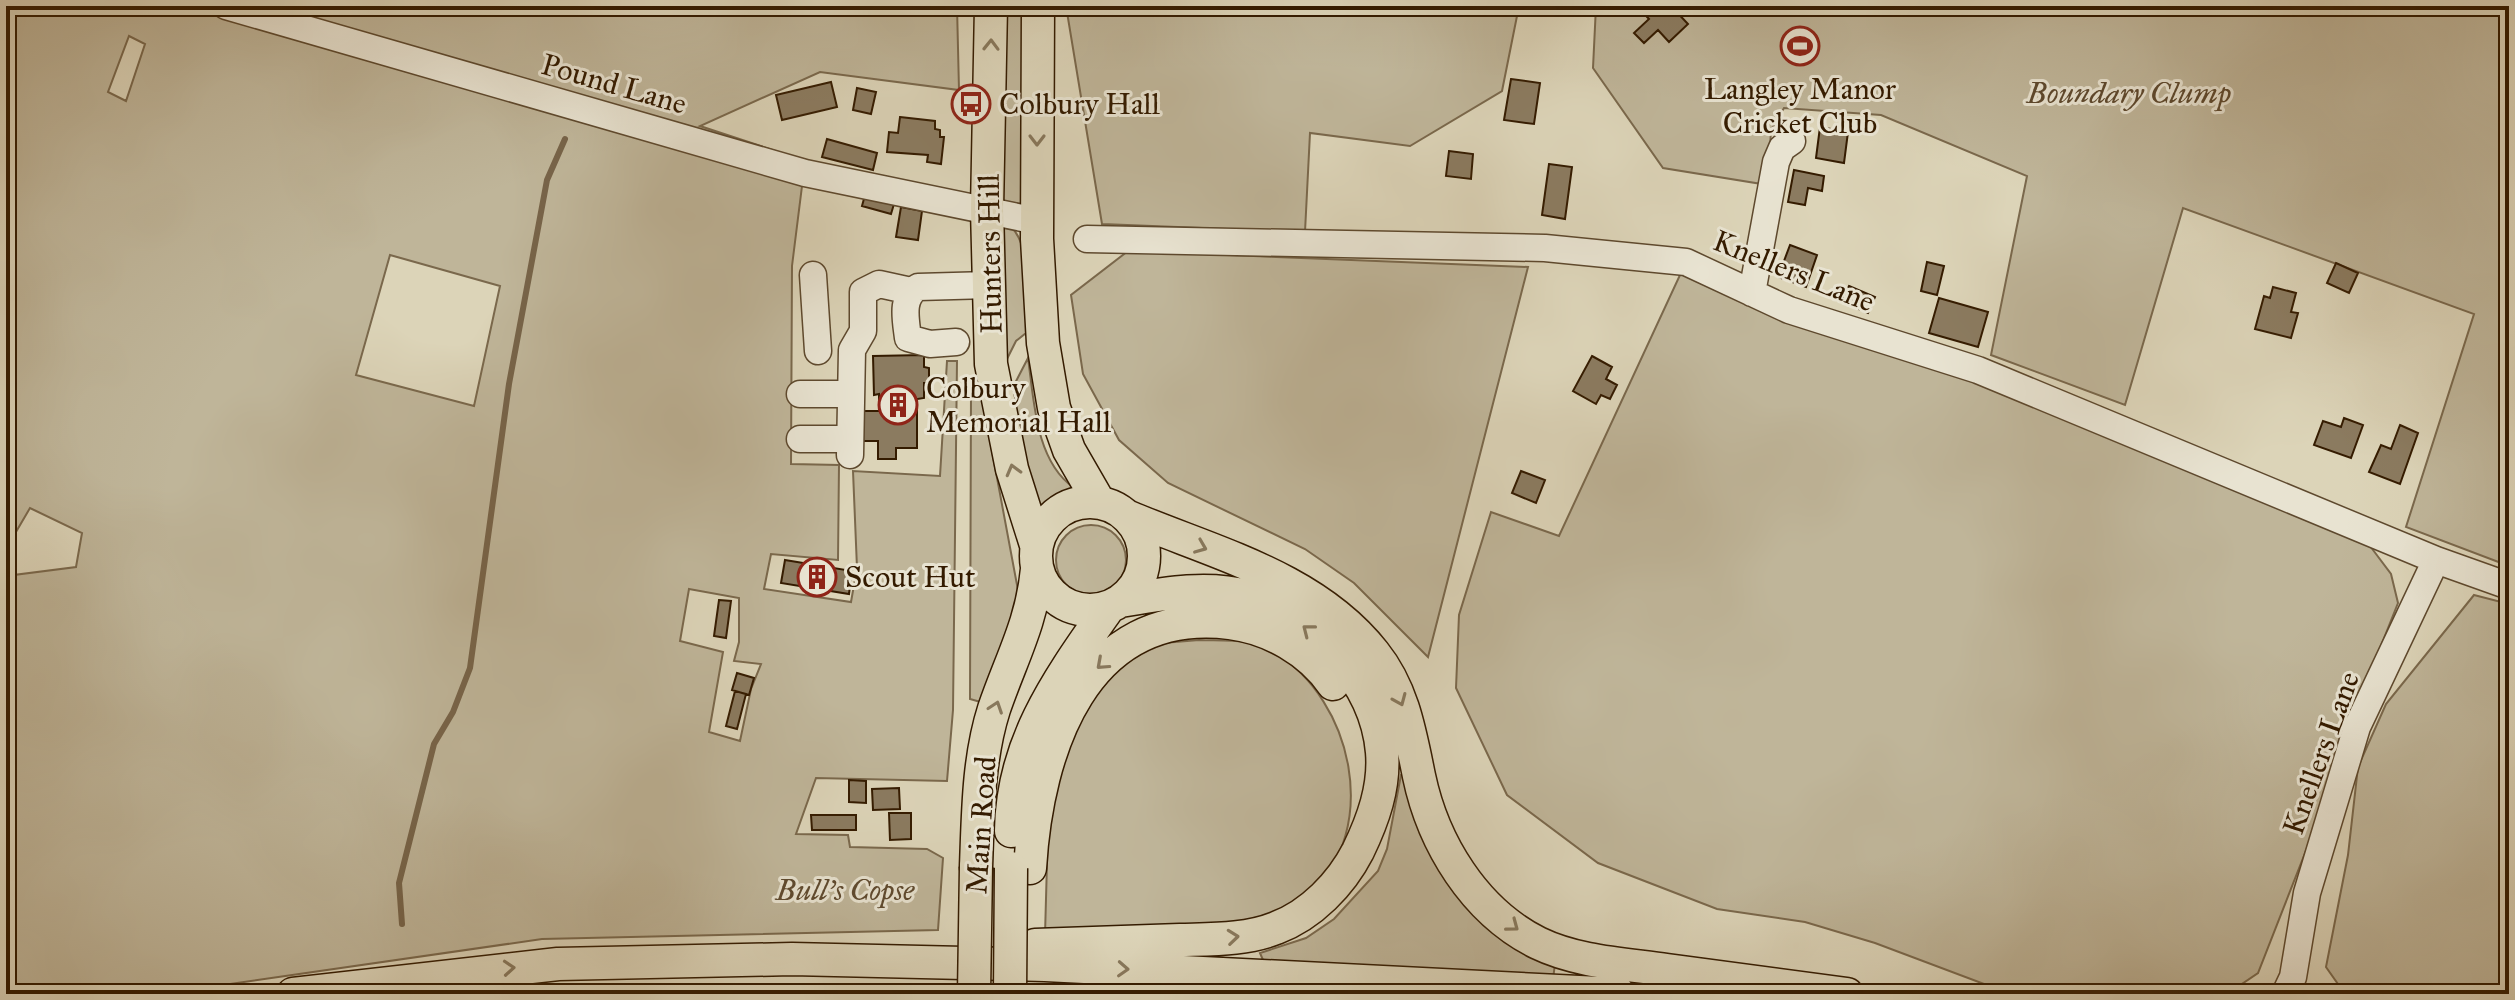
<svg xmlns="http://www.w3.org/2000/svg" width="2515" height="1000" font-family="'IM FELL Great Primer',serif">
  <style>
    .green { fill: #bfb599; stroke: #7a684c; stroke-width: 2; fill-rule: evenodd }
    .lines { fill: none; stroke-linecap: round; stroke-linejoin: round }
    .stream { stroke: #776449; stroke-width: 6 }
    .building { fill: #8b7b60; stroke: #341b00; stroke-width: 2 }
    .minor-casing { stroke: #5e492e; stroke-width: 29 }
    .major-casing { stroke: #341b00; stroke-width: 35 }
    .minor { stroke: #e8e3d1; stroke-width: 26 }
    .major { stroke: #dcd4b8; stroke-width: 32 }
    .major-bridge-casing { stroke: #341b00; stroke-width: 35; stroke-linecap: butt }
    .major-bridge { stroke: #dcd4b8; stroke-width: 32 }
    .oneway { stroke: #88785c }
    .labels { text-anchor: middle; stroke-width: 6; stroke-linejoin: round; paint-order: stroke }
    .street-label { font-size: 30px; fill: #341b00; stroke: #e8e3d1 }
    .poi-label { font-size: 30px; fill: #341b00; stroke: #e8e3d1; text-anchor: start }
    .park-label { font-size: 30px; font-style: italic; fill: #5e492e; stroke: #e8e3d1 }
  </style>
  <rect width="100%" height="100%" fill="#dcd4b8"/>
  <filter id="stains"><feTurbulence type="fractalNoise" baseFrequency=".0025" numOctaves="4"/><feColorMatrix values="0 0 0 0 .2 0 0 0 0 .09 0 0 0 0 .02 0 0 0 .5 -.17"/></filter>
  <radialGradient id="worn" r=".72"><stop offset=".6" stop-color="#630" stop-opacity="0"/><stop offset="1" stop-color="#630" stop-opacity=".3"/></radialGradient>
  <path class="green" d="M6 6H957L959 90 820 72 700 126 797 158 802 186 792 266 791 464 839 465 838 560 771 554 764 589 851 602 857 568 853 471 940 476 947 361H957L953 710 947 781 816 778 796 834 848 835 850 847 927 849 943 858 938 930 542 939 161 994H6V611L14 575 76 567 82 533 30 508 6 549ZM129 36 145 44 126 101 108 92ZM390 255 500 286 474 406 356 375ZM689 589 739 598V642L734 661 761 664 751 689 740 741 709 732 723 652 680 641Z
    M1002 6H1024L1023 210 998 199Z
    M1066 6H1519L1502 91 1410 146 1310 133 1305 232 1102 224Z
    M1596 6H2509V566L2406 527 2474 314 2183 208 2125 405 1991 355 2027 176 1881 115 1784 108 1771 130 1768 185 1663 168 1593 68Z
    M999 220C1036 230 1025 302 1026 333L1016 341 1003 367Z
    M1128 251 1528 267 1428 657 1354 583 1305 549 1168 483 1119 440 1083 374 1071 295Z
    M1686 262 1978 370 2367 542 2391 574 2398 603 2335 761 2307 848 2258 973 2227 994H2116L1984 984 1875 943 1805 922 1717 909 1598 863 1507 795 1456 688 1459 615 1491 512 1559 536Z
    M1028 358C1034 399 1035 460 1073 487L1048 501 1038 511 1006 390 1013 387Z
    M981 392 1020 601 984 703 970 699 971 393Z
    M1056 560a35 35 0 1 1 70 0a35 35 0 1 1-70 0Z
    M2474 595 2509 604V994H2345L2326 967 2348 855 2358 767 2386 704Z
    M1199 640C1225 641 1252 638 1275 653 1353 700 1381 829 1310 894 1301 903 1257 923 1244 925 1225 928 1203 927 1184 928 1137 930 1091 933 1045 935L1048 826 1055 775 1077 726 1102 683 1133 655 1163 643Z
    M1410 770 1431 847 1555 964 1553 979 1266 967 1260 953 1306 938 1334 919 1378 871 1387 849 1401 775Z"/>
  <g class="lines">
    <path class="stream" d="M402 924 399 883 434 744 453 712 470 668 509 384 547 180 565 139"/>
  </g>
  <path class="building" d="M1637 6H1671L1688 24 1669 42 1658 30 1644 43 1634 33 1649 19Z
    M1511 79 1540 83 1534 124 1504 120Z
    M831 82 837 107 782 120 776 95Z
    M857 88 876 92 871 114 853 110Z
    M900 117 935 121V129L940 130V137H944L941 164 927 162 928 155 887 152 889 132 898 133Z
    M1820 127 1848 132 1844 163 1816 158Z
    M827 139 877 153 873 170 822 157Z
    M1449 151 1473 154 1471 179 1446 176Z
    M1549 164 1572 167 1565 219 1542 215Z
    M1794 170 1824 176 1822 191 1808 188 1805 205 1788 202Z
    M865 195 894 204 891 214 862 206Z
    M901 207 922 211 918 240 896 237Z
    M1790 245 1817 255 1806 287 1778 277Z
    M1927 262 1944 266 1937 295 1921 291Z
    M2336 263 2358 273 2349 293 2327 283Z
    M1849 286 1875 297 1868 313 1842 302Z
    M2273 287 2296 293 2291 312 2298 313 2291 338 2255 329 2264 296 2270 298Z
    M1939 298 1988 312 1978 347 1929 333Z
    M924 355V367L929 368V383H924V398L917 399V448H896V459H878V441H861V411H879V394L874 395 873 356Z
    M1592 356 1612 367 1606 379 1617 385 1610 399 1601 395 1596 404 1573 391Z
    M2344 418 2363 425 2351 458 2314 445 2323 421 2341 427Z
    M2400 425 2418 433 2400 484 2369 472 2381 445 2391 449Z
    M1521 471 1545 480 1536 503 1512 493Z
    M785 560 852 571 849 594 781 583Z
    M719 600 731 601 726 638 714 636Z
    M737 673 754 678 749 695 732 690Z
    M735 691 746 694 737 729 726 726Z
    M849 780 866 781V803L849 802Z
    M899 788 900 809 873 810 872 789Z
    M889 813H911V839L890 840Z
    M811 815H856V830H812Z"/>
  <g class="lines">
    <g class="minor-casing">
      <path id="minor" d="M226 6 805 173 1037 221
        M1087 239 1545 248 1686 262 1789 310 1978 370 2436 560 2509 586
        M813 275 818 351
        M1752 293 1776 162 1782 148 1792 141
        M956 342 930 344 908 338C906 320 900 298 918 287L989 285
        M800 394H851
        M800 439H850
        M850 455 852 350 863 331V292L879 284 911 291
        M2285 994 2293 977 2307 893 2357 727 2436 560"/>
    </g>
    <g class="major-casing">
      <path id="major" d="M991 6 987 209 991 364 1012 469 1036 545
        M1038 6 1037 239 1043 343 1054 408 1069 450 1099 502
        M1036 556a54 54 0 1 1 108 0a54 54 0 1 1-108 0Z
        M1129 517C1214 553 1314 577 1374 653 1403 689 1410 732 1419 776 1433 843 1474 911 1538 943 1577 962 1624 964 1667 970 1727 978 1787 986 1847 994
        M1011 831C1012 741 1060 677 1109 607
        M976 867C978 814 978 759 994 709 1011 659 1032 623 1037 569
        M1030 868C1037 751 1083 605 1230 623 1270 628 1310 651 1333 684
        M1035 945C1083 943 1132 942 1180 940 1212 939 1246 940 1276 928 1311 915 1341 884 1358 851 1373 820 1385 787 1382 752 1376 681 1314 616 1246 596 1206 585 1161 594 1120 601
        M293 994 558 964 792 959 1045 965 1619 994"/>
    </g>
    <use href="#minor" class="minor"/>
    <use href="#major" class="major"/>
    <g class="major-bridge-casing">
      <path id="major-bridge" d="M974 994 976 867
        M1010 994 1011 868"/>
    </g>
    <use href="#major-bridge" class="major-bridge"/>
  </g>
  <defs><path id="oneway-chevron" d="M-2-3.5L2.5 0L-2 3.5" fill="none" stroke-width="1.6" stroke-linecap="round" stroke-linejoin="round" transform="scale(2)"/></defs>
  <g class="oneway">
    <use href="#oneway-chevron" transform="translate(991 45) rotate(-89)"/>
    <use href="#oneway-chevron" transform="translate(1037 140) rotate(90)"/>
    <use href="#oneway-chevron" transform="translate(1013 470) rotate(-105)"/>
    <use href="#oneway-chevron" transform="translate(1201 547) rotate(22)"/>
    <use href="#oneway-chevron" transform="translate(1308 630) rotate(-142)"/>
    <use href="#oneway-chevron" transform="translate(1102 664) rotate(138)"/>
    <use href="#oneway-chevron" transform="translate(1400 700) rotate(67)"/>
    <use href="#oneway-chevron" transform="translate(996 707) rotate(-71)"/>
    <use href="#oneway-chevron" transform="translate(1513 926) rotate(37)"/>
    <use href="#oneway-chevron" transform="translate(1233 937) rotate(-6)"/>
    <use href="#oneway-chevron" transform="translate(509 968) rotate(-4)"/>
    <use href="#oneway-chevron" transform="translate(1123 969) rotate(3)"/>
  </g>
  <defs>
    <g id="stadium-ring" transform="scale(2)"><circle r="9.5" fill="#e8e3d1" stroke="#8f2418" stroke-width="1.5"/><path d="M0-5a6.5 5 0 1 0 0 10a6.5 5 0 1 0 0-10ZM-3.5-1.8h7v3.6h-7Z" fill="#8f2418"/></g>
    <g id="bus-ring" transform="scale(2)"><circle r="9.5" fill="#e8e3d1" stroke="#8f2418" stroke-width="1.5"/><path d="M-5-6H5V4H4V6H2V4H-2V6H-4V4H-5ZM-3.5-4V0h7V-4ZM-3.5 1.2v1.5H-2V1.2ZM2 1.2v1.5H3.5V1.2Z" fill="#8f2418"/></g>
    <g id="building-ring" transform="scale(2)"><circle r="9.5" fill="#e8e3d1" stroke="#8f2418" stroke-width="1.5"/><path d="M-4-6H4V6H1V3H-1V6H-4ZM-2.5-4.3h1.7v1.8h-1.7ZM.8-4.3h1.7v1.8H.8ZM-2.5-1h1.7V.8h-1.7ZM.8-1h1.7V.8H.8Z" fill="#8f2418"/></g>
  </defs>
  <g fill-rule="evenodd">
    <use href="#stadium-ring" x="1800" y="46"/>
    <use href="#bus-ring" x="971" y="104"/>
    <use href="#building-ring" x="898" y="405"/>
    <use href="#building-ring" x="817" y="577"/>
  </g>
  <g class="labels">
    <g class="street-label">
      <text transform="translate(614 84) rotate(16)" y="10">Pound Lane</text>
      <text transform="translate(990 254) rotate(-91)" y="10">Hunters Hill</text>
      <text transform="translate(1794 271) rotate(22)" y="10">Knellers Lane</text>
      <text transform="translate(2321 753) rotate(-70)" y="10">Knellers Lane</text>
      <text transform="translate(981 825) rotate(-86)" y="10">Main Road</text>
    </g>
    <g class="poi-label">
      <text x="1800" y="99" text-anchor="middle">Langley Manor<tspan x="1800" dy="34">Cricket Club</tspan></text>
      <text x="999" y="114">Colbury Hall</text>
      <text x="926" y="398">Colbury<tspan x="926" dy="34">Memorial Hall</tspan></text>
      <text x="845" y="587">Scout Hut</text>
    </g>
    <g class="park-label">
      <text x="2129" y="103">Boundary Clump</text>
      <text x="845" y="900">Bull's Copse</text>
    </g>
  </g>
  <rect width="2515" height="1000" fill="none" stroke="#dcd4b8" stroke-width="32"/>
  <rect x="8" y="8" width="2499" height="984" fill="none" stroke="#341b00" stroke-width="4"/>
  <rect x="16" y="16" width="2483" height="968" fill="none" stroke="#341b00" stroke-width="2"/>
  <rect width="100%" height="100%" filter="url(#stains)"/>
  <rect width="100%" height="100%" fill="url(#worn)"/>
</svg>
